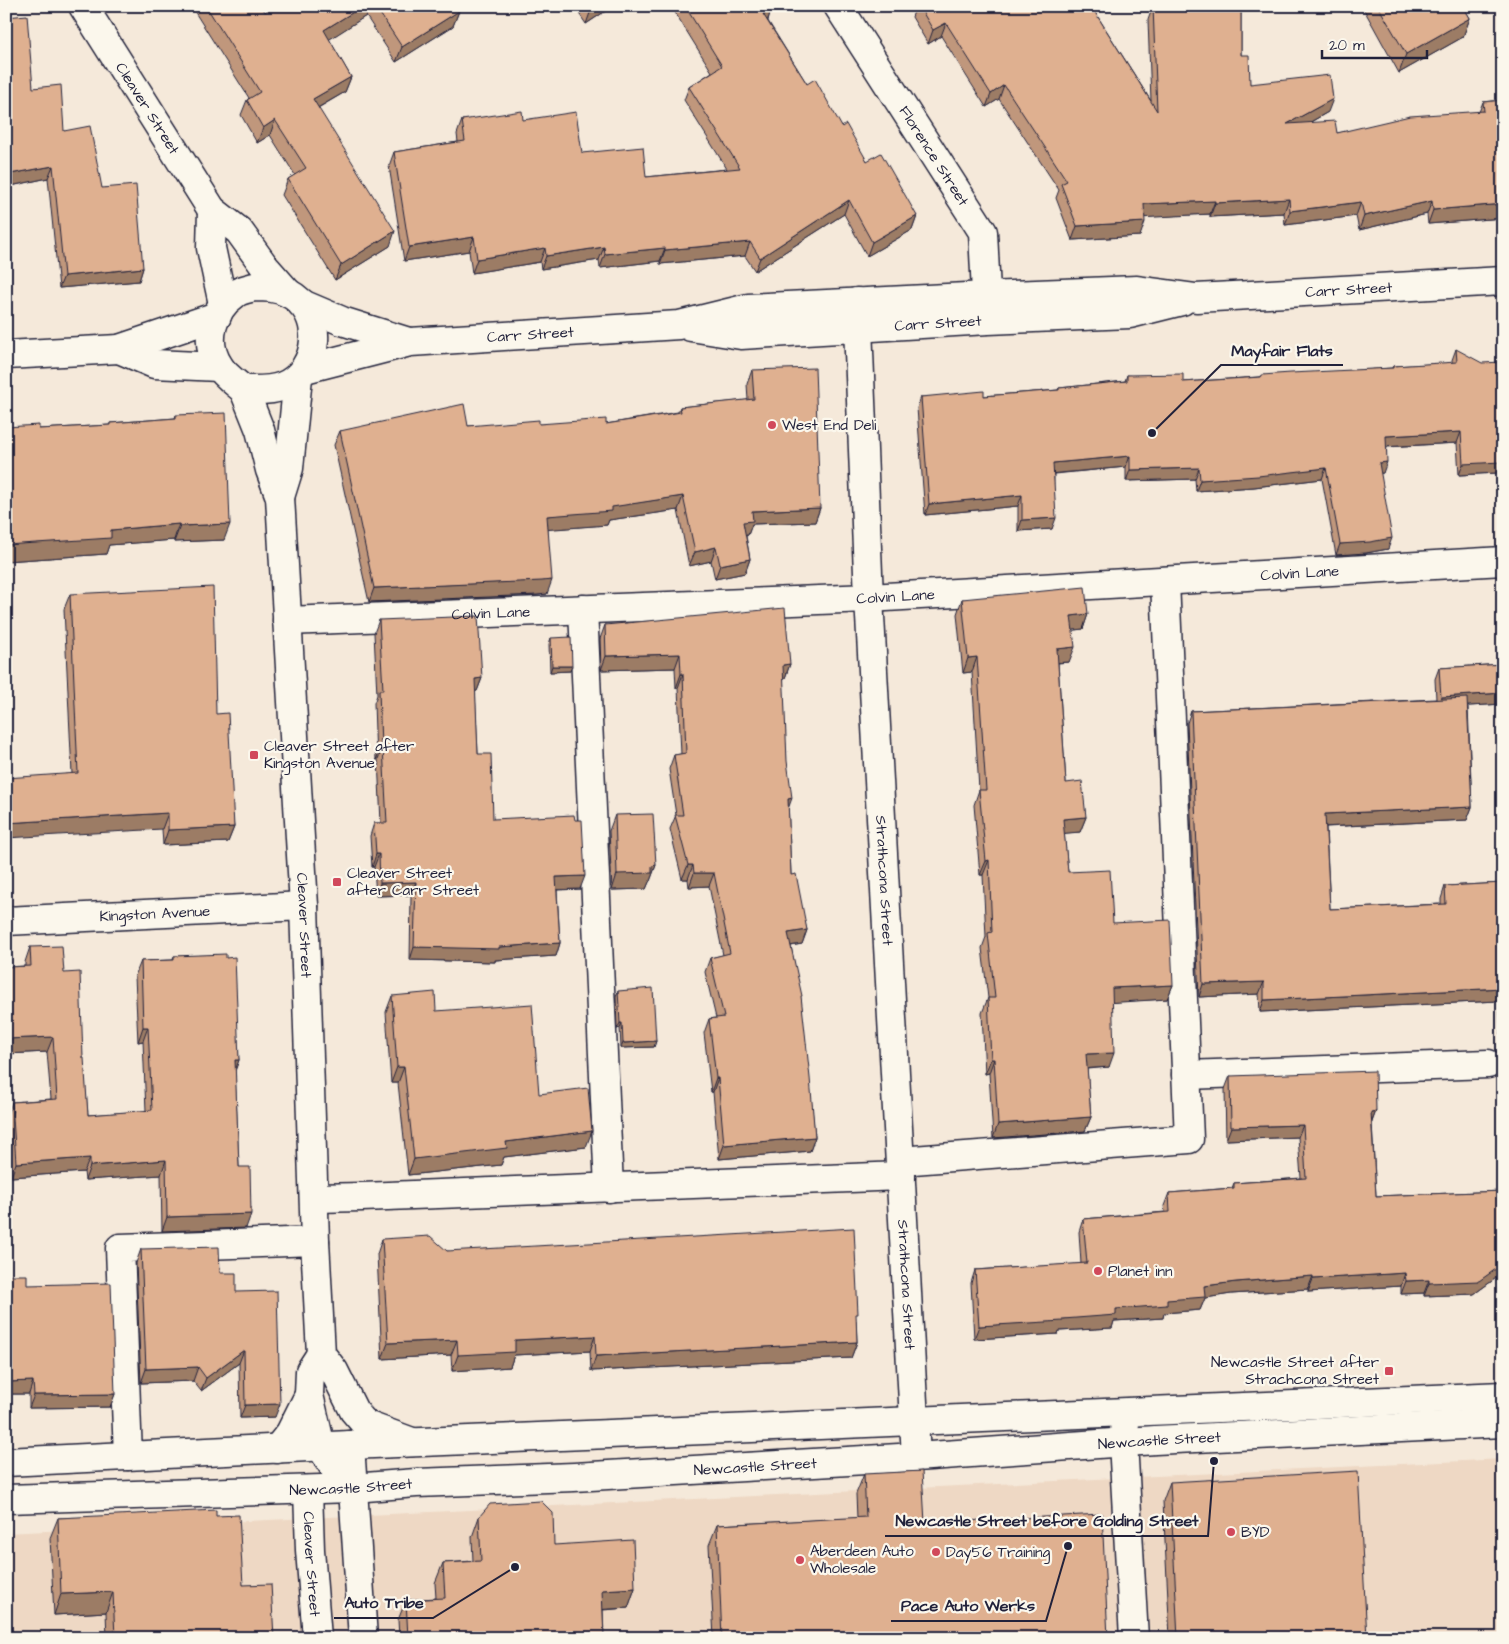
<svg xmlns="http://www.w3.org/2000/svg" width="1509" height="1644" font-family="'Architects Daughter',sans-serif">
  <style>
    .built { fill: #eed8c4 }
    .lines { fill: none; stroke-linecap: round; stroke-linejoin: round }
    .minor-casing { stroke: #22223b; stroke-width: 31 }
    .major-casing { stroke: #22223b; stroke-width: 31 }
    .minor { stroke: #fbf7ec; stroke-width: 28 }
    .major { stroke: #fbf7ec; stroke-width: 28 }
    .wall { fill: #c0977c; stroke: #22223b }
    .shaded-wall { fill: #9c7b65; stroke: #22223b }
    .building { fill: #dfb090; stroke: #22223b }
    .poi-dot { fill: #d1495b; stroke: #fbf7ec; stroke-width: 2 }
    .labels { text-anchor: middle; stroke-width: 4.5; stroke-linejoin: round; paint-order: stroke }
    .street-label { font-size: 15px; fill: #22223b; stroke: #fbf7ec }
    .poi-label { font-size: 15px; fill: #22223b; stroke: #fbf7ec; text-anchor: start }
    .leader { fill: none; stroke: #22223b; stroke-width: 2 }
    .callout-dot { fill: #22223b; stroke: #fbf7ec; stroke-width: 2 }
    .callout-label { font-size: 16px; text-anchor: middle; font-weight: bold; fill: #22223b; stroke: #fbf7ec; stroke-width: 4.5; stroke-linejoin: round; paint-order: stroke }
  </style>
  <rect width="100%" height="100%" fill="#f5e9da"/>
  <filter id="ink" filterUnits="userSpaceOnUse"><feTurbulence type="fractalNoise" baseFrequency=".02" numOctaves="2"/><feDisplacementMap in="SourceGraphic" scale="10" xChannelSelector="R" yChannelSelector="G"/><feConvolveMatrix kernelMatrix="1 2 1 2 8 2 1 2 1" color-interpolation-filters="sRGB"/></filter>
  <g filter="url(#ink)">
    <path class="built" d="M1503 1459V1638H6V1533Z"/>
    <g class="lines">
      <g class="minor-casing">
        <g id="minor">
          <path id="s1" d="M83 6 212 210 239 231 265 267 288 293"/>
          <path id="s2" d="M838 6 983 232 987 313"/>
          <path d="M212 210 211 248 223 304"/>
          <path d="M254 287C265 287 277 287 288 293 326 312 321 370 283 386 271 391 257 390 244 390 236 383 224 375 219 366 203 342 212 310 235 294 240 290 248 289 254 287Z"/>
          <path id="s3" d="M857 302 869 598 916 1457"/>
          <path d="M302 304 342 321 409 342"/>
          <path id="s4" d="M691 327 741 335 988 320 1130 314 1182 301"/>
          <path d="M119 349 154 364 219 367"/>
          <path d="M6 355 119 349 217 316"/>
          <path id="s5" d="M305 369 410 342 679 325 748 308 987 296 1137 290 1196 298 1503 281"/>
          <path id="s6" d="M244 390 260 430 270 470 280 497 304 906 315 1241 321 1354 334 1371 354 1411 366 1425 412 1442"/>
          <path d="M280 497 289 468 298 377"/>
          <path d="M583 609 609 1188"/>
          <path id="s7" d="M287 621 869 598 1503 561"/>
          <path id="s8" d="M6 921 304 906"/>
          <path d="M1186 1075 1488 1064"/>
          <path d="M900 1161 1189 1139 1165 581"/>
          <path d="M315 1198 362 1197 901 1176"/>
          <path d="M321 1354 310 1371 309 1395 321 1447 339 1475 353 1488"/>
          <path d="M1126 1413 1123 1442 1134 1638"/>
          <path d="M350 1445 363 1638"/>
          <path d="M277 1449 290 1433 309 1395"/>
          <path d="M128 1456 120 1248 315 1241"/>
          <path id="s9" d="M308 1490 310 1550 317 1638"/>
        </g>
      </g>
      <g class="major-casing">
        <g id="major">
          <path d="M6 1462 350 1445 1503 1396"/>
          <path id="s10" d="M6 1499 353 1488 416 1483 574 1477 916 1457 1155 1440 1503 1423"/>
        </g>
      </g>
      <use href="#minor" class="minor"/>
      <use href="#major" class="major"/>
    </g>
    <path class="wall" d="M191 6H261L265 12 274 6H456L459 11 453 26 396 62 366 16 329 39 351 77 345 92 318 108 390 246 335 280 282 195 288 179 295 175 270 135 257 143 241 115 247 100 249 98Z
      M574 6H613L586 24Z
      M671 6H771L768 21 807 84 842 127 867 161 917 216 912 230 867 256 844 214 755 271 745 256 660 264V261L600 268 599 260 541 269 540 262 472 273 469 251 404 261 389 166 394 152 458 142 457 134 462 120H523L582 153 646 177 727 169 684 100 689 87 712 72Z
      M916 6H1091L1151 101 1148 20 1153 6H1256V7L1241 8V55L1250 84 1328 112 1309 123 1337 133 1479 112 1483 102 1503 100V218L1428 224 1427 214 1359 230 1356 216 1285 225 1284 213 1210 217V214L1144 217 1140 236 1072 240 1056 198 1059 190 999 99 986 107 941 36 928 44 912 17Z
      M1362 6H1463L1470 18 1463 37 1399 73Z
      M6 17 33 88 64 131 102 188 143 268 139 281 59 288 48 178 6 187Z
      M1456 349 1499 467 1497 473 1459 475 1457 443 1387 447 1383 473H1380L1388 549 1366 553 1336 555 1322 479 1254 487 1196 491 1195 479 1126 481V467L1054 474 1052 529 1018 531V506L925 515 917 408 921 397 984 396 1058 390 1059 388 1125 381 1127 375 1183 382 1392 368 1393 366 1452 363V360Z
      M752 370 820 508 815 522 752 524 748 535 746 536 750 559 745 573 715 579 711 561 689 566 678 510 609 520 607 525 548 529 547 594 537 595 369 602 334 445 340 431 468 426 606 424 678 412 680 407 748 400 747 384Z
      M176 415 224 540 174 542V540L109 545 106 554 6 561V427L39 429 110 425V423L175 418Z
      M70 594 216 714 234 827 228 842 163 845 162 829 72 774 64 609Z
      M962 599 1088 614 1083 629 1073 630 1069 662 1058 663 1066 783 1086 817 1080 832 1064 833 1068 872 1113 923 1173 985 1167 999 1112 1002 1109 1067 1087 1069 1091 1117 1085 1131 993 1138 989 1073 985 1074 982 1013 988 998 982 948 986 937 983 875H980L974 805 979 790 972 672 963 673 957 614Z
      M379 620 482 678 477 691H475L478 754 493 819 580 889 557 890 560 943 556 956 495 960V962L410 960 411 895 376 896 374 867H372L370 836 374 823H381L378 759 376 760 374 703 377 695 374 633Z
      M605 625 790 664 785 678H783L791 875 807 930 802 944 791 946 801 1000 815 1137 810 1151 719 1159 713 1092H711L704 1033 709 1019 716 1018 705 972 710 958 723 955 709 886 689 887 688 879H682L670 829 676 815 669 769 674 755 681 754 678 688H676L675 668 601 670 600 639Z
      M551 638 570 671 550 672 549 644Z
      M1503 664V704L1468 706 1472 807 1467 820 1326 827 1330 909 1441 904V899L1445 886 1503 883V1060L1502 1057 1499 1001 1260 1012 1259 994 1199 997 1187 723 1191 711 1436 699 1435 679 1439 668Z
      M615 815 656 865 650 881 649 882 646 889 612 890 609 831Z
      M30 947 64 973 83 1058 88 1115 146 1111 143 1041 138 1042 135 976 141 961 173 960 174 956 226 958 239 1060 235 1070 239 1167 246 1228 162 1231 161 1175 85 1180 84 1172 11 1177 7 1116 12 1102 51 1099 47 1052 6 1054V967L25 966V962Z
      M618 991 656 1041 654 1047 621 1048 620 1028 617 1029 616 996Z
      M392 996 436 1011 539 1094 586 1147 504 1157 501 1165 408 1175 398 1083H391L386 1012Z
      M1230 1076 1376 1111 1372 1122 1376 1196 1503 1191V1273L1474 1294 1424 1296V1293L1401 1294V1286L1308 1292V1289L1231 1294 1205 1298 1200 1310 1164 1313 1163 1318 1114 1321 1112 1328 1059 1331 1058 1334 974 1339 971 1283 975 1270 1081 1264 1079 1232 1083 1219 1165 1212 1164 1206 1169 1193 1232 1188 1234 1183 1301 1178 1298 1137 1226 1140 1225 1089Z
      M382 1239 447 1251 856 1320 857 1342 851 1358 591 1371 590 1351 514 1355 510 1367 452 1371 451 1355 382 1359 377 1254Z
      M141 1249 220 1273 236 1292 275 1417 240 1418 239 1363 201 1391 193 1381 141 1383 136 1263Z
      M6 1275 115 1394 110 1407 29 1408V1394H6Z
      M864 1474 925 1523 1108 1638H714L709 1545 717 1525 857 1518 856 1494Z
      M1170 1482 1367 1638H1170L1163 1501Z
      M216 1516 243 1585 274 1638H107L106 1612 54 1615 50 1538 58 1518Z
      M479 1517 554 1545 635 1588 628 1608 603 1610 604 1638H399L398 1620 406 1600 436 1598 435 1583 443 1563 473 1561 472 1537Z"/>
    <path class="shaded-wall" d="M363 6H369L366 16 319 46 324 30Z
      M596 6H613L586 24 591 10Z
      M1236 6H1256V7L1236 8Z
      M772 8 767 22 763 14Z
      M459 11 453 26 396 62 402 47Z
      M1470 18 1463 37 1399 73 1406 54Z
      M946 23 941 36 928 44 933 30Z
      M351 77 345 92 307 114 313 99Z
      M1004 85 999 99 986 107 991 94Z
      M1333 99 1328 112 1282 138 1287 124Z
      M275 120 270 135 257 143 263 128Z
      M53 166 48 178 6 187V184L10 174Z
      M1289 199 1284 213 1210 217 1215 203Z
      M849 200 844 214 755 271 760 258Z
      M1215 201 1210 214 1139 218 1144 204Z
      M1432 201 1427 214 1359 230 1364 216Z
      M1361 202 1356 216 1285 225 1290 211Z
      M1503 204V218L1428 224 1433 210Z
      M917 216 912 230 867 256 872 242Z
      M1145 222 1140 236 1072 240 1077 226Z
      M395 231 390 246 335 280 341 265Z
      M474 237 469 251 404 261 409 247Z
      M750 242 745 256 660 264 665 250Z
      M604 247 599 260 541 269 546 256Z
      M545 248 540 262 472 273 477 259Z
      M665 248 660 261 600 268 605 254Z
      M143 268 139 281 59 288 64 276Z
      M1461 432 1457 443 1382 447 1386 436Z
      M1130 456 1126 467 1049 474 1053 463Z
      M1503 456V467H1499L1497 473 1459 475 1463 464Z
      M1387 462 1383 473 1375 474 1379 463Z
      M1199 468 1195 479 1126 481 1130 470Z
      M1326 468 1322 479 1254 487 1196 491 1200 480Z
      M1022 495 1018 506 925 515 929 504Z
      M683 496 678 510 609 520 607 525 542 530 547 516Z
      M820 508 815 522 752 524 748 535 738 536 743 522 752 511Z
      M1056 518 1052 529 1018 531 1022 520Z
      M179 524 174 540 109 545 106 554 6 561V545L111 530Z
      M230 524 224 540 174 542 180 526Z
      M1392 538 1388 549 1366 553 1336 555 1340 544Z
      M716 547 711 561 689 566 695 552Z
      M750 559 745 573 715 579 720 565Z
      M552 580 547 594 537 595 369 602 374 588Z
      M1088 614 1083 629 1066 631 1071 616Z
      M1075 647 1069 662 1052 663 1057 649Z
      M680 654 675 668 601 670 606 656Z
      M977 657 972 672 963 673 968 658Z
      M790 664 785 678 778 679 783 665Z
      M552 666H572L570 671 550 672Z
      M681 674H683L678 688H676Z
      M482 678 477 691 470 692 475 679Z
      M1503 693V704L1437 708 1441 697Z
      M381 747H383L378 759 376 760Z
      M792 798 787 812 788 799Z
      M1472 807 1467 820 1321 827 1325 814Z
      M168 813 162 829 6 838V823Z
      M1086 817 1080 832 1058 834 1063 819Z
      M234 827 228 842 163 845 168 830Z
      M376 854H379L374 867H372Z
      M989 860 983 875H980L986 861Z
      M656 865 650 881 649 882 646 889 612 890 617 874Z
      M688 865H693L688 879H682Z
      M694 873H714L709 886 689 887Z
      M585 876 580 889 551 890 556 877Z
      M416 882 411 895 376 896 380 883Z
      M807 930 802 944 783 947 788 933Z
      M560 943 556 956 495 960V962L410 960 414 947H499Z
      M1264 982 1259 994 1199 997 1203 984Z
      M1173 985 1167 999 1106 1003 1112 988Z
      M1503 988V992L1499 1001 1260 1012 1264 1000Z
      M620 1023H622L620 1028 617 1029Z
      M143 1027H148L143 1041 138 1042Z
      M53 1037 47 1052 6 1054V1039Z
      M656 1041 654 1047 621 1048 623 1043Z
      M1114 1053 1109 1067 1081 1069 1086 1054Z
      M991 1059H994L989 1073 985 1074Z
      M235 1060H239L234 1074Z
      M397 1067H404L398 1083H391Z
      M716 1078H718L713 1092H711Z
      M1376 1111 1371 1124V1112Z
      M1091 1117 1085 1131 993 1138 998 1124Z
      M1303 1125 1298 1137 1226 1140 1231 1127Z
      M592 1131 586 1147 504 1157 501 1165 408 1175 414 1159 506 1142Z
      M815 1137 810 1151 719 1159 724 1145Z
      M90 1158 84 1172 11 1177 16 1163Z
      M166 1160 161 1175 85 1180 90 1166Z
      M251 1214 246 1228 162 1231 167 1217Z
      M1503 1264V1273L1474 1294 1424 1296 1429 1283Z
      M1405 1273 1401 1286 1308 1292 1313 1279Z
      M1313 1276 1308 1289 1231 1294 1205 1298 1200 1310 1164 1313 1163 1318 1114 1321 1112 1328 1059 1331 1058 1334 974 1339 979 1326 1063 1319 1116 1309 1167 1300 1204 1286 1236 1282Z
      M1429 1280 1424 1293 1401 1294 1406 1281Z
      M595 1336 590 1351 514 1355 510 1367 452 1371 458 1355 515 1340Z
      M457 1340 451 1355 382 1359 388 1343Z
      M857 1342 851 1358 591 1371 596 1356Z
      M244 1350 239 1363 201 1391 206 1378Z
      M198 1367 193 1381 141 1383 146 1369Z
      M33 1381 29 1394H6V1382Z
      M115 1394 110 1407 29 1408 34 1395Z
      M280 1404 275 1417 240 1418 245 1405Z
      M635 1588 628 1608 594 1610 602 1590Z
      M113 1592 106 1612 54 1615 61 1594Z"/>
    <path class="building" d="M206 6H261L265 12 274 6H363L324 30 351 77 313 99 395 231 341 265 288 179 306 168 275 120 263 128 247 100 260 92Z
      M375 6H456L459 11 402 47Z
      M588 6H596L591 10Z
      M685 6H771L772 8 763 14 807 84 815 79 842 127 846 124 867 161 881 153 917 216 872 242 849 200 760 258 750 242 665 250V248L605 254 604 247 546 256 545 248 477 259 474 237 409 247 394 152 465 141 462 120 522 111 523 120 576 112 582 153 643 147 646 177 740 168 689 87 722 66Z
      M919 6H1091L1157 111 1153 6H1241V55H1249L1250 84 1330 75 1333 99 1287 124 1335 121 1337 133 1410 116 1484 111 1483 102 1503 100V204L1433 210 1432 201 1364 216 1361 202 1290 211 1289 199 1215 203V201L1144 204 1145 222 1077 226 1061 184 1067 181 1004 85 991 94 946 23 933 30Z
      M1378 6H1463L1470 18 1406 54Z
      M27 15 33 88 61 85 64 131 90 126 102 188 136 185 143 268 64 276 53 166 10 174 6 155V17Z
      M1456 349 1482 363 1503 362V456H1501V462L1463 464 1461 432 1386 436 1387 462 1379 463 1392 538 1370 542 1340 544 1326 468 1258 476 1200 480 1199 468 1130 470V456L1053 463 1056 518 1022 520V495L929 504 921 397 984 391V396L1059 390V388L1127 381V375L1183 374V382L1261 377 1262 375 1291 373 1393 368V366L1457 362Z
      M815 368 820 508 752 511 753 521 743 522 750 559 720 565 716 547 695 552 683 496 612 507V511L547 516 552 580 542 581 374 588 340 431 464 404 468 426 539 420V424L606 419V424L681 412 680 407 754 399 752 370Z
      M226 413 230 524 180 526 179 524 111 530V538L6 545V427L39 425V429L110 425V423L176 418V415Z
      M213 587 216 714 228 713 234 827 168 830V813L6 823V778L78 773 70 594Z
      M1085 587 1088 614 1071 616 1075 647 1057 649 1066 783 1082 781 1086 817 1063 819 1068 872 1110 870 1113 923 1170 920 1173 985 1112 988 1114 1053 1086 1054 1091 1117 998 1124 994 1059H991L988 998H995L988 933 992 932 989 860 986 861 979 790H986L977 657 968 658 962 599Z
      M785 608 790 664 783 665 787 761 792 798 788 799 791 875 796 874 807 930 788 933 802 996H801L810 1078 815 1137 724 1145 718 1078H716L709 1019 724 1017 710 958 730 953 714 873H694L693 865H688L675 815H683L674 755 686 753 683 674H681L680 654 606 656 605 625Z
      M478 616 482 678 475 679 478 754H491L493 819 574 815 575 820H582L585 876 556 877 560 943 499 947V949L414 947 416 882 380 883 379 854H376L374 823H387L383 747H381L379 690H383L379 620Z
      M571 637 572 666H552L551 638Z
      M1503 664V693L1441 697 1439 668Z
      M1467 698 1472 807 1325 814 1330 909 1446 904 1445 886 1503 883V988L1264 1000V982L1203 984 1191 711Z
      M653 814 656 865 652 866V873L617 874 615 815Z
      M62 946 64 973 80 972 83 1058H84L88 1115 152 1110 148 1027H143L141 961 174 960V956L226 954V958L235 957 239 1060H235L239 1167H250L251 1214 167 1217 166 1160 90 1166V1158L16 1163 12 1102 57 1099 53 1037 6 1039V967L31 966 30 947Z
      M653 988 656 1041 623 1043 622 1023H620L618 991Z
      M435 992 436 1011 532 1004 539 1094 588 1088 592 1131 506 1142 507 1148 414 1159 404 1067H397L392 996Z
      M1375 1071 1376 1111 1371 1112 1376 1196 1503 1191V1264L1479 1281 1429 1283V1280L1406 1281 1405 1273 1313 1279V1276L1236 1282 1204 1286 1205 1297 1167 1300V1305L1116 1309V1315L1063 1319V1321L979 1326 975 1270 1087 1263 1083 1219 1170 1212 1169 1193 1234 1188V1183L1306 1178 1303 1125 1231 1127 1230 1076Z
      M854 1228 858 1314H856L857 1342 596 1356 595 1336 515 1340V1352L458 1355 457 1340 388 1343 382 1239 430 1236 447 1251Z
      M219 1247 220 1273H236V1292L277 1291 280 1404 245 1405 244 1350 206 1378 198 1367 146 1369 141 1249Z
      M6 1275H27V1285L111 1283 115 1394 34 1395 33 1381 6 1382Z
      M922 1471 925 1523 1102 1514 1108 1638H722L717 1525 866 1517 864 1474Z
      M1358 1471 1367 1638H1178L1170 1482Z
      M541 1501 553 1513 554 1545 633 1540 635 1588 602 1590 604 1638H408L406 1600 445 1598 443 1563 481 1561 479 1517 490 1504Z
      M216 1510V1516L239 1515 243 1585 271 1584 274 1638H115L113 1592 61 1594 58 1518Z"/>
  </g>
  <g class="poi-dot">
    <circle cx="772" cy="425" r="5"/>
    <rect x="249" y="750" width="10" height="10" rx="2.5"/>
    <rect x="332" y="877" width="10" height="10" rx="2.5"/>
    <circle cx="1098" cy="1271" r="5"/>
    <rect x="1384" y="1366" width="10" height="10" rx="2.5"/>
    <circle cx="1231" cy="1532" r="5"/>
    <circle cx="936" cy="1552" r="5"/>
    <circle cx="800" cy="1560" r="5"/>
  </g>
  <g class="labels">
    <g class="street-label">
      <text dy="5" stroke="none"><textPath href="#s1" startOffset="121">Cleaver Street</textPath></text>
      <text dy="5" stroke="none"><textPath href="#s2" startOffset="178">Florence Street</textPath></text>
      <text dy="5" stroke="none"><textPath href="#s5" startOffset="1051">Carr Street</textPath></text>
      <text dy="5" stroke="none"><textPath href="#s4" startOffset="248">Carr Street</textPath></text>
      <text dy="5" stroke="none"><textPath href="#s5" startOffset="229">Carr Street</textPath></text>
      <text dy="5" stroke="none"><textPath href="#s7" startOffset="1014">Colvin Lane</textPath></text>
      <text dy="5" stroke="none"><textPath href="#s7" startOffset="609">Colvin Lane</textPath></text>
      <text dy="5" stroke="none"><textPath href="#s7" startOffset="204">Colvin Lane</textPath></text>
      <text dy="5" stroke="none"><textPath href="#s3" startOffset="579">Strathcona Street</textPath></text>
      <text dy="5" stroke="none"><textPath href="#s8" startOffset="149">Kingston Avenue</textPath></text>
      <text dy="5" stroke="none"><textPath href="#s6" startOffset="542">Cleaver Street</textPath></text>
      <text dy="5" stroke="none"><textPath href="#s3" startOffset="984">Strathcona Street</textPath></text>
      <text dy="5" stroke="none"><textPath href="#s10" startOffset="1155">Newcastle Street</textPath></text>
      <text dy="5" stroke="none"><textPath href="#s10" startOffset="750">Newcastle Street</textPath></text>
      <text dy="5" stroke="none"><textPath href="#s10" startOffset="345">Newcastle Street</textPath></text>
      <text dy="5" stroke="none"><textPath href="#s9" startOffset="74">Cleaver Street</textPath></text>
    </g>
    <g class="poi-label">
      <text x="782" y="430">West End Deli</text>
      <text x="264" y="751">Cleaver Street after<tspan x="264" dy="17">Kingston Avenue</tspan></text>
      <text x="347" y="878">Cleaver Street<tspan x="347" dy="17">after Carr Street</tspan></text>
      <text x="1108" y="1276">Planet inn</text>
      <text x="1379" y="1367" text-anchor="end">Newcastle Street after<tspan x="1379" dy="17">Strachcona Street</tspan></text>
      <text x="1241" y="1537">BYD</text>
      <text x="810" y="1556">Aberdeen Auto<tspan x="810" dy="17">Wholesale</tspan></text>
      <text x="946" y="1557">Day56 Training</text>
    </g>
  </g>
  <path class="leader" d="M1152 433L1221 365H1343M1214 1461L1208 1536H885M515 1567L433 1618H334M1068 1546L1046 1621H891"/>
  <g class="callout-dot">
    <circle cx="1152" cy="433" r="5"/>
    <circle cx="1214" cy="1461" r="5"/>
    <circle cx="515" cy="1567" r="5"/>
    <circle cx="1068" cy="1546" r="5"/>
  </g>
  <g class="callout-label">
    <text x="1282" y="356">Mayfair Flats</text>
    <text x="1047" y="1526">Newcastle Street before Golding Street</text>
    <text x="384" y="1608">Auto Tribe</text>
    <text x="968" y="1611">Pace Auto Werks</text>
  </g>
  <rect width="1509" height="1644" fill="none" stroke="#fbf7ec" stroke-width="25"/>
  <rect x="12" y="12" width="1484" height="1619" fill="none" stroke="#22223b" stroke-width="2" filter="url(#ink)"/>
  <path d="M1322 50v8h105v-8" fill="none" stroke="#22223b" stroke-width="2.5"/>
  <text x="1329" y="50" font-size="15" fill="#22223b" stroke="#fbf7ec" stroke-width="4" paint-order="stroke">20 m</text>
</svg>
